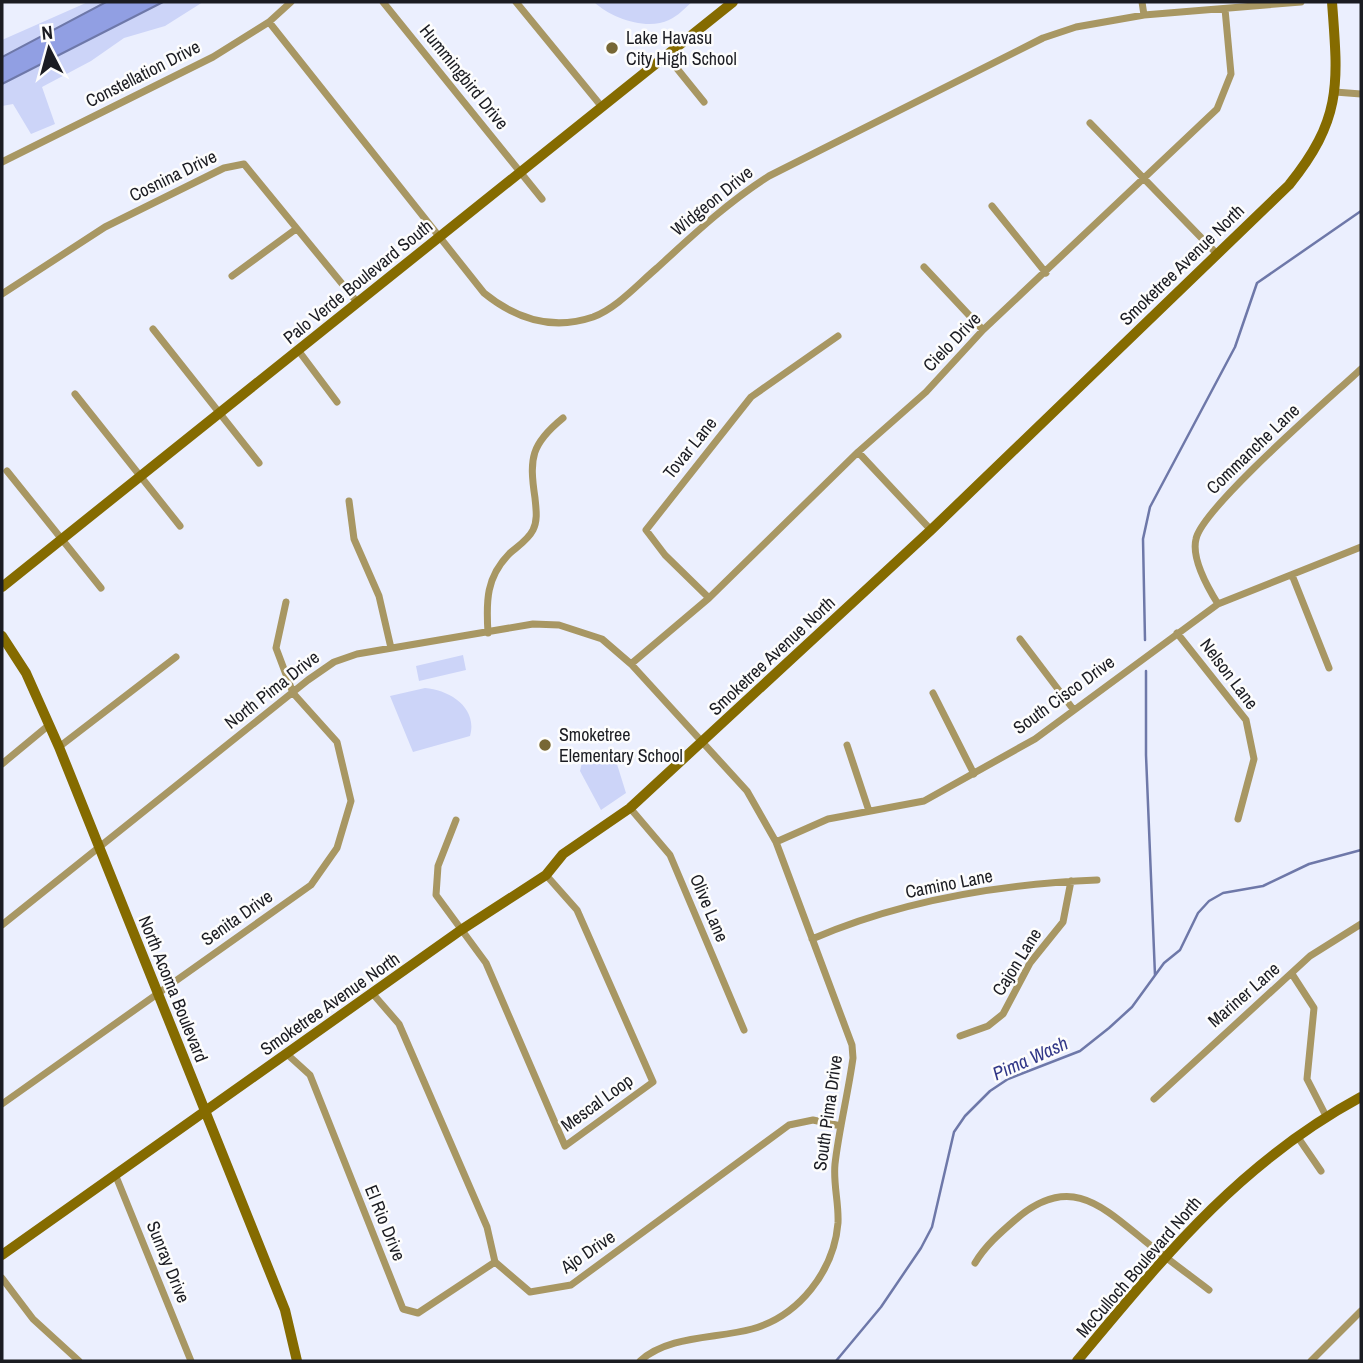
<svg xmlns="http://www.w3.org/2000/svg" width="1363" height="1363" font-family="'Archivo Narrow',sans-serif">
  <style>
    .green { fill: #ccd4f8 }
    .water { fill: #919fe3; stroke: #6e78a9; stroke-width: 2 }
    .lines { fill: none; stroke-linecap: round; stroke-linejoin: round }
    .stream { stroke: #6e78a9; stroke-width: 2.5 }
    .street { stroke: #a89763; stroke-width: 7 }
    .secondary { stroke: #856b00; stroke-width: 10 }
    .poi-dot { fill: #776735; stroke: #fdfdfd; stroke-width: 2.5 }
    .labels { text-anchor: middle; stroke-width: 5; stroke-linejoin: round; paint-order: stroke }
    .poi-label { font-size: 18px; fill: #1b1c22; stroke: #fdfdfd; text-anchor: start }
    .street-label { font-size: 18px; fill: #1b1c22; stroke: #fdfdfd }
    .water-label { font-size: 19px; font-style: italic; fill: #323888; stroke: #fdfdfd }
  </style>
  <rect width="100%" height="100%" fill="#ebeffe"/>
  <path class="green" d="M88 2H203L165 26 124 38 91 61 42 87 55 124 31 134 13 104 2 106V40Z
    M594 2H692C685 8 678 16 669 20 647 31 611 18 594 2Z
    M463 655 466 670 419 681 416 666Z
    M425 688C450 690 478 708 470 736L413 752 390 696Z
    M584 754 616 761 626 793 601 810 580 771Z"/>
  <path class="water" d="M106 2H163L2 84V57Z"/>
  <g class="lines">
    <path class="stream" d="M1145 640 1143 539 1150 507 1235 347 1257 283 1361 211
      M1146 671V755L1155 975
      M836 1361 881 1307 921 1248 932 1227 954 1132 965 1116 990 1091 1008 1079 1080 1051 1109 1028 1132 1007 1164 963 1180 950 1198 913 1209 901 1223 893 1263 886 1309 864 1361 850"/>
    <path class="street" d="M383 2 542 199
      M516 2 602 107
      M1142 2 1144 15
      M269 22 484 293C516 319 552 331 593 317 617 308 638 284 657 268 693 235 728 202 769 176L1043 38 1076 27 1144 15 1301 2
      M666 55 704 102
      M1335 92 1361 94
      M1090 123 1217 254
      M2 162 213 57 269 22 291 2
      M992 206 1046 273
      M924 267 983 330
      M232 276 296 229
      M2 294 105 227 224 168 244 164 357 302
      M153 329 259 463
      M298 350 337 402
      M75 394 180 526
      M858 452 931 530
      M7 471 101 588
      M349 501 354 539 379 596 391 648
      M1292 575 1329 668
      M709 598 665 555 646 530 751 397 838 336
      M1218 604C1208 588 1191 559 1196 539 1202 508 1331 397 1361 369
      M488 633C486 601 486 577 510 553 518 546 528 540 533 530 538 520 536 509 535 498 529 458 531 444 563 418
      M1177 633 1246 720 1254 759 1238 819
      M1020 639 1073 709
      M631 664 709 598 858 452 926 392 983 330 1217 109 1231 74 1225 9
      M933 693 974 774
      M847 745 869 811
      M59 747 176 657
      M2 764 49 725
      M630 808 670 855 744 1030
      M456 820 438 866 436 895 486 963 565 1146 653 1082 577 910 546 875
      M776 842 828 819 924 801 1035 739 1218 604 1361 547
      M2 925 308 680 334 662 357 654 533 624 559 625 602 639 631 664 747 791 776 842 852 1045 853 1058C848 1094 839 1129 835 1164 833 1184 839 1203 838 1223 834 1271 799 1316 752 1329 716 1339 669 1335 640 1361
      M812 939C900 901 1002 884 1097 880
      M1292 974 1314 1008 1307 1079 1326 1116
      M373 994 399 1024 487 1227 495 1262 530 1292 571 1285 789 1125 813 1120 841 1126
      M960 1036 988 1026 1003 1014 1030 963 1063 922 1071 881
      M288 1055 310 1075 403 1309 418 1313 495 1262
      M1154 1099 1310 956 1361 924
      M2 1104 311 885 337 848 351 801 337 742 293 693 276 648 286 602
      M1297 1136 1321 1171
      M115 1174 191 1361
      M975 1263C985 1246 1000 1233 1015 1220 1069 1173 1101 1205 1145 1241 1166 1258 1188 1274 1209 1290
      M2 1278 33 1319 79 1361
      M1311 1361 1361 1311"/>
    <path class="secondary" d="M2 587 733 2
      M2 636 26 673 59 747 285 1310 297 1361
      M2 1255 461 930 546 875 563 854 630 808 931 530 1289 185C1343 118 1338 83 1332 2
      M1077 1361C1164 1257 1239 1163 1361 1097"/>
  </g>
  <g class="poi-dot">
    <circle cx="612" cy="48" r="7"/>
    <circle cx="545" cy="745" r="7"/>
  </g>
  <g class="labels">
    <g class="poi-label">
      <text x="626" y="44">Lake Havasu<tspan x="626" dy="21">City High School</tspan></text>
      <text x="559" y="741">Smoketree<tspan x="559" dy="21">Elementary School</tspan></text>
    </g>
    <g class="street-label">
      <text transform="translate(143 74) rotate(-27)" y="6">Constellation Drive</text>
      <text transform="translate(464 77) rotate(51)" y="6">Hummingbird Drive</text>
      <text transform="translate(173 176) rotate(-26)" y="6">Cosnina Drive</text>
      <text transform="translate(712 201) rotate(-39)" y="6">Widgeon Drive</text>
      <text transform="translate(1182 265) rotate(-44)" y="6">Smoketree Avenue North</text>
      <text transform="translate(358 282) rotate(-39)" y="6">Palo Verde Boulevard South</text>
      <text transform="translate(952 342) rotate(-46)" y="6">Cielo Drive</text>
      <text transform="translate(690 448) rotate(-51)" y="6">Tovar Lane</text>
      <text transform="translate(1253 449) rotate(-44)" y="6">Commanche Lane</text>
      <text transform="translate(772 656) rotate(-43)" y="6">Smoketree Avenue North</text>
      <text transform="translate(1229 674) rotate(53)" y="6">Nelson Lane</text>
      <text transform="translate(272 690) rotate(-38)" y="6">North Pima Drive</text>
      <text transform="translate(1064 695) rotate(-36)" y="6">South Cisco Drive</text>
      <text transform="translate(949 884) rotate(-11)" y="6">Camino Lane</text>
      <text transform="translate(709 908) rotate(67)" y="6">Olive Lane</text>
      <text transform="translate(237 918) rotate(-35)" y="6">Senita Drive</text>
      <text transform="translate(1017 962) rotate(-58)" y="6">Cajon Lane</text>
      <text transform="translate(173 989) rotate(68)" y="6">North Acoma Boulevard</text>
      <text transform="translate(1244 995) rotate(-41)" y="6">Mariner Lane</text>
      <text transform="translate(330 1004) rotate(-35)" y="6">Smoketree Avenue North</text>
      <text transform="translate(597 1103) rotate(-36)" y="6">Mescal Loop</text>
      <text transform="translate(828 1113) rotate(-82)" y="6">South Pima Drive</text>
      <text transform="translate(385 1223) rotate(68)" y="6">El Rio Drive</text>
      <text transform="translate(588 1252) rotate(-34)" y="6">Ajo Drive</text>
      <text transform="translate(168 1262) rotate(68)" y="6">Sunray Drive</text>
      <text transform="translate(1139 1267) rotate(-49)" y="6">McCulloch Boulevard North</text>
    </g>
    <g class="water-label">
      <text transform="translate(1030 1058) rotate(-24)" y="7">Pima Wash</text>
    </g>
  </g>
  <rect width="1363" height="1363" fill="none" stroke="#1b1c22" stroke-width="7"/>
  <g transform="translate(49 49) rotate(354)" stroke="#fdfdfd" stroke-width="5" paint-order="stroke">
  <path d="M0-5L12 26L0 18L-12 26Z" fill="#1b1c22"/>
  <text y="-10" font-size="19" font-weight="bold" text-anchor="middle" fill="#1b1c22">N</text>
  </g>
</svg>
